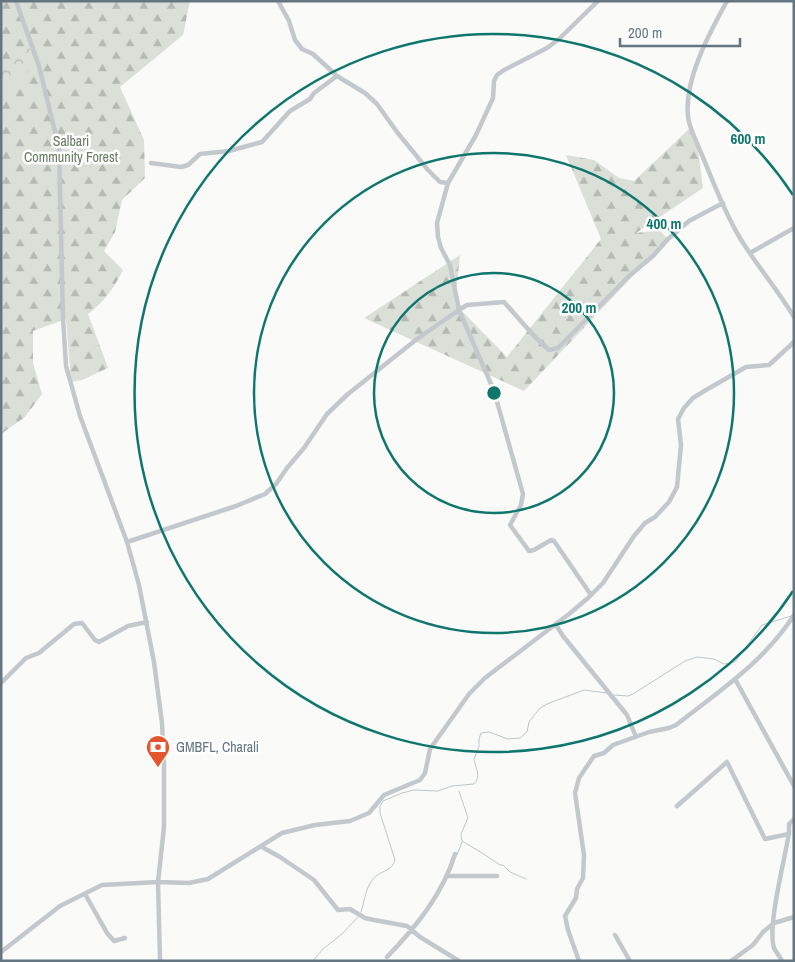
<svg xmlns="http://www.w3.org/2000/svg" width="795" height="962" font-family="'Archivo Narrow',sans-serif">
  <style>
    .forest { fill: url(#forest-firs) }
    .park { fill: url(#park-crowns) }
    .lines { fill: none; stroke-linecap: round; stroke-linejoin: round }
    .stream { stroke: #bbc7cb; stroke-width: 1 }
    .minor { stroke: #c3c8cc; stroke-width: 4.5 }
    .ring { fill: none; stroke: #0f766e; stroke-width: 2.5 }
    .labels { text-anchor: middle; stroke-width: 5; stroke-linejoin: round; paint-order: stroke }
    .park-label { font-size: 14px; fill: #687a64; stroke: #fff }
    .poi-label { font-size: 14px; fill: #657683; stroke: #fff; text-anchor: start }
    .centre { fill: #0f766e; stroke: #fff; stroke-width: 2.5 }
    .ring-label { font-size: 15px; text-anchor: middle; font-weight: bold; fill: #0f766e; stroke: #fff; stroke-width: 5; stroke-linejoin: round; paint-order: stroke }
  </style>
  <defs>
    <pattern id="forest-firs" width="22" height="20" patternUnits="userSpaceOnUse" patternTransform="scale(1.25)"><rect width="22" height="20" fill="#dadfd7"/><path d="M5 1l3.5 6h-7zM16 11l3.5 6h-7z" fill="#b4b9b4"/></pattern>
    <pattern id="park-crowns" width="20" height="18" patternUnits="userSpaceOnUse" patternTransform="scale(1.25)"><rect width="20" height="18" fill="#dadfd7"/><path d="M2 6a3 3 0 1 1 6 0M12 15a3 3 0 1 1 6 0" fill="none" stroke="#b4b9b4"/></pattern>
  </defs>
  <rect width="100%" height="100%" fill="#fafaf8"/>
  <path class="forest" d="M1 1H190L183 35 120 87 144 140 145 178 122 200 115 232 104 251 123 270C114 288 104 302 88 314L108 368 82 380 71 382 66 319 33 331V363L42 394 25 417 1 434Z
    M690 128 697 143 703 188 636 233 659 230 668 239 524 391 364 318 460 255 455 304 507 357 601 239 566 155 594 160 619 178 634 181Z"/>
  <path class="park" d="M29 47 38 65 1 91V67Z"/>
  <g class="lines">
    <path class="stream" d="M613 695 628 696 633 694 685 661 697 657 714 659 724 664 735 662 762 625 791 616
      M459 791 468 818 461 834 462 841 482 853 500 865H503L510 872 526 879
      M457 855 462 842
      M361 912C365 900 365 888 374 878 381 870 392 872 395 860L380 813V806L383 801 402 793 414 790 438 791 452 786 474 784C482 775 475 768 474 759L479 747V739L481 733 489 732 508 739 520 738 527 732 529 722 540 708 547 704 584 690 607 693
      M313 961 323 949 342 934 359 916"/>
    <path class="minor" d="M16 1 39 66 59 148 63 318 66 366 80 416 127 542 139 585 154 662 162 723 164 763V827L158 882 160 961
      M278 1 289 21 295 40 302 49 313 54 337 76 365 93 377 104 397 132 428 170 440 182 448 183
      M727 1C710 32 684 79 688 116 689 128 695 137 699 148 712 178 723 210 740 238 757 266 778 290 794 317
      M151 163 181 167 188 165 200 154 229 151 262 142 290 111 310 99 314 93 337 76
      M750 253 794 228
      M127 542 236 506 265 494 276 484 287 468 304 448 327 414 348 394 417 339 459 310 450 265 441 248 438 237 437 223 448 183 476 135 493 98 494 81 497 75 504 70 547 48 559 39 598 1
      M591 595 554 541 551 540 534 550 529 551 510 525 521 505 523 494 494 391 459 310 467 305 504 302 535 337 549 350 558 348 629 276 653 256 668 239 689 221 723 203
      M556 625 563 636 627 715 636 737
      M735 679 794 786
      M1 683 26 658 39 653 74 624 82 623 95 640 99 642 128 626 147 622
      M677 806 727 762 765 839 789 834
      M262 847 280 857 314 880 338 910 350 909 365 918 374 920 407 926 420 937 459 961
      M448 876H497
      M85 894 107 933 114 941 125 938
      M615 935 630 961
      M1 952 60 906 102 885 158 882 189 883 208 879 282 833 315 825 350 821 369 813 384 795 420 780 425 773 430 749 469 694 485 678 569 614 588 598 603 583 634 536 645 523 655 517 669 502 677 487 681 445 678 419 684 408 693 398 706 390 746 367 769 365 794 342
      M387 957C415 928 443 894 455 854
      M579 961 568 930 565 916 576 898 577 889 583 878 584 855 575 793 579 778 594 756 604 753 613 745 649 732 669 728 676 725C718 692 765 661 794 615
      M731 961 753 945 763 932 774 923 794 917
      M782 961C780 957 776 952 774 948 767 926 785 859 789 833V824L794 819"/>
  </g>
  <g class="ring">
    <circle cx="494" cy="393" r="120"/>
    <circle cx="494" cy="393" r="240"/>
    <path d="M793 591A359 359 0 1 1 793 195"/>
  </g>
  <defs>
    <g id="bank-pin" transform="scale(1.25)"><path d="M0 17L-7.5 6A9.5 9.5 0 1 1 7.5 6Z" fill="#e4572e" stroke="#fff"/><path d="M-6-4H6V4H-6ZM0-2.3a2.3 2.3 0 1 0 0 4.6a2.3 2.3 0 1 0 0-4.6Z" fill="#fff"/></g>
  </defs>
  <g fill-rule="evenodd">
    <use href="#bank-pin" x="158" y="747"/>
  </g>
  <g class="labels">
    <g class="park-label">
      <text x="71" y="146">Salbari<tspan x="71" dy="16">Community Forest</tspan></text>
    </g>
    <g class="poi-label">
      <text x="176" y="752">GMBFL, Charali</text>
    </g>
  </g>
  <circle cx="494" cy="393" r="8" class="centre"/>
  <g class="ring-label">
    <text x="748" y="144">600 m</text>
    <text x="664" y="229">400 m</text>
    <text x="579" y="313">200 m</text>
  </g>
  <rect width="795" height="962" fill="none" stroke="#657683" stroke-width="5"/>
  <path d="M620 38v8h120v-8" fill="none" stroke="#657683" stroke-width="2.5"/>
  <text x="628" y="38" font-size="15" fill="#657683" stroke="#ffffff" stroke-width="4" paint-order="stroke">200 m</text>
</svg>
